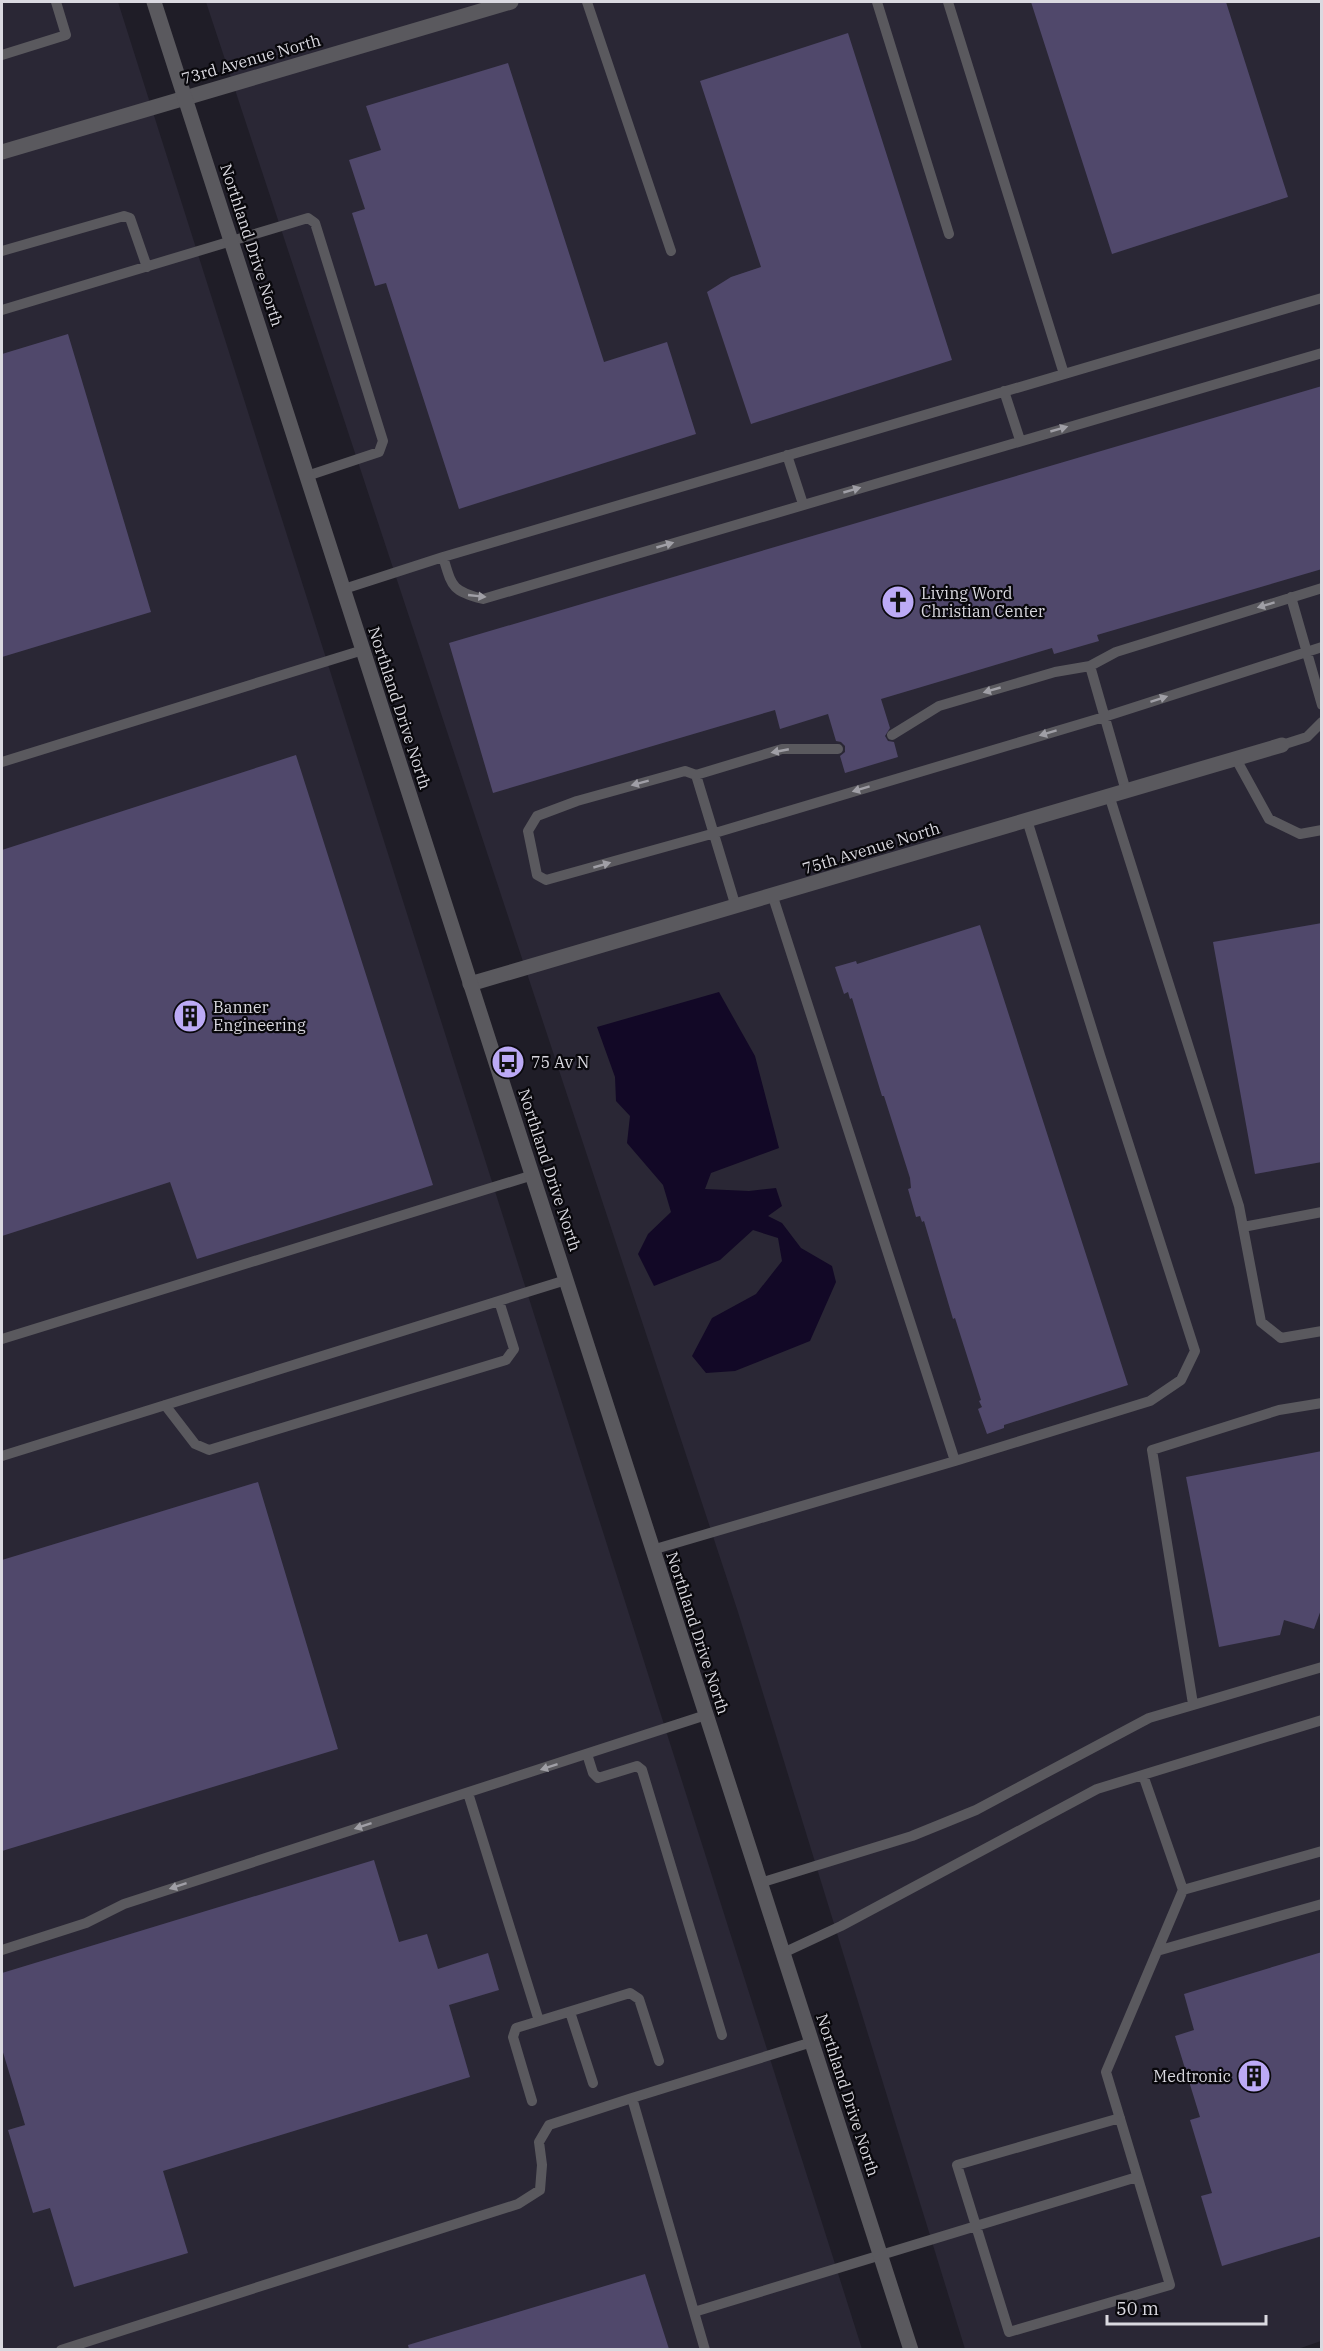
<svg xmlns="http://www.w3.org/2000/svg" width="1323" height="2351" font-family="'IBM Plex Serif',serif">
  <style>
    .built { fill: #2a2735 }
    .water { fill: #120826 }
    .building { fill: #50486b }
    .lines { fill: none; stroke-linecap: round; stroke-linejoin: round }
    .service { stroke: #5a595e; stroke-width: 10 }
    .minor { stroke: #5a595e; stroke-width: 15 }
    .tertiary { stroke: #5a595e; stroke-width: 15 }
    .oneway { fill: #a09fa6 }
    .labels { text-anchor: middle; stroke-width: 4.5; stroke-linejoin: round; paint-order: stroke }
    .street-label { font-size: 16px; fill: #dad9e0; stroke: #09080c }
    .poi-label { font-size: 16px; fill: #dad9e0; stroke: #09080c; text-anchor: start }
  </style>
  <rect width="100%" height="100%" fill="#1f1d27"/>
  <path class="built" d="M2 2H118L862 2349 2 2350Z
    M206 2H1321V2341L1295 2350 965 2349 738 1612Z"/>
  <path class="water" d="M719 992 755 1056 779 1148 711 1173 705 1189 749 1191 776 1188 782 1206 768 1216 782 1223 801 1248 832 1266 836 1282 810 1341 735 1371 706 1373 692 1356 712 1318 756 1294 782 1261 778 1238 753 1230 720 1260 654 1286 638 1254 648 1234 671 1212 663 1185 627 1143 630 1116 616 1101 615 1077 597 1027Z"/>
  <path class="building" d="M1031 2H1226L1288 197 1112 254Z
    M848 33 952 360 751 424 707 292 731 277 761 267 700 81Z
    M508 63 604 362 667 342 696 434 459 509 386 283 375 286 352 213 365 209 349 160 381 150 366 106Z
    M68 334 151 612 2 657V354Z
    M1322 386V569L1097 635 1099 641 1054 654 1052 648 881 699 890 728 885 736 888 741 894 742 898 757 845 773 840 756 845 752V746L841 742 836 741 828 714 780 729 775 710 493 793 449 643Z
    M296 755 433 1185 197 1259 170 1182 2 1236V850Z
    M1322 923V1162L1255 1174 1213 942Z
    M980 925 1128 1385 1004 1425V1428L987 1434 978 1409 982 1407 979 1401 981 1400 955 1318 953 1319 924 1221 922 1222 920 1216 916 1217 908 1189 911 1188 910 1178 884 1096H882L852 998 850 999 848 992 844 994 835 967 856 961 857 964Z
    M1322 1451V1607L1314 1629 1284 1620 1280 1635 1219 1647 1186 1477Z
    M258 1482 338 1749 2 1851V1560Z
    M374 1860 399 1942 427 1934 438 1969 488 1953 499 1990 449 2005 470 2077 163 2171 188 2253 74 2287 50 2208 33 2213 8 2130 25 2125 2 2049V1973Z
    M1322 1952V2236L1222 2266 1201 2196 1212 2193 1190 2120 1200 2117 1175 2036 1194 2030 1184 1994Z
    M645 2274 669 2349H409L408 2345Z"/>
  <g class="lines">
    <path class="service" d="M587 2 671 251
      M877 2 949 234
      M948 2 1064 374
      M2 55 66 35 56 2
      M2 251 124 216 130 218 147 267
      M2 310 308 218 315 223 383 441 379 452 307 476
      M1004 391 1020 440
      M787 455 803 504
      M443 557C452 586 451 591 483 599L1322 353
      M344 589 443 557 1322 298
      M1291 597 1322 705
      M1090 666 1126 791
      M892 735 939 706 1055 672 1090 666 1116 652 1322 588
      M1282 745 1307 737 1322 722
      M838 749H782L696 775 685 771 577 801 537 816 528 831 537 875 546 880 715 833 1104 717 1322 647
      M1236 759 1269 819 1300 834 1322 830
      M2 762 363 650
      M696 775 736 907
      M1109 795 1239 1206 1261 1322 1281 1338 1322 1331
      M1243 1227 1322 1212
      M2 1339 533 1175
      M165 1405 195 1444 209 1450 506 1360 514 1349 499 1301
      M2 1456 566 1280
      M955 1461 1150 1401 1181 1380 1195 1351 1100 1055 1027 820
      M652 1550 955 1461 773 897
      M1193 1704 1152 1450 1279 1410 1322 1403
      M587 1754 593 1773 598 1778 637 1766 642 1770 722 2035
      M1143 1775 1183 1890 1322 1851
      M468 1793 539 2021 516 2028 513 2037 532 2101
      M760 1883 912 1836 976 1810 1149 1718 1322 1667
      M2 1950 86 1923 124 1904 706 1715
      M1157 1951 1322 1904
      M783 1953 841 1926 1097 1789 1322 1720
      M570 2012 593 2083
      M539 2021 630 1993 639 1999 659 2061
      M1120 2118 957 2165 1009 2332 1170 2285 1106 2072 1183 1890
      M694 2312 1137 2177
      M61 2350 518 2204 540 2190 542 2165 539 2142 549 2125 632 2098
      M705 2350 632 2098 812 2042"/>
    <path class="minor" d="M2 152 511 2
      M470 984 1282 745"/>
    <path class="tertiary" d="M154 2 911 2350"/>
  </g>
  <defs><path id="oneway-solid" d="M-6-.8H1V-3.2L6.5 0L1 3.2V.8H-6Z" transform="scale(1.5)"/></defs>
  <g class="oneway">
    <use href="#oneway-solid" transform="translate(1059 429) rotate(-16)"/>
    <use href="#oneway-solid" transform="translate(852 490) rotate(-16)"/>
    <use href="#oneway-solid" transform="translate(665 545) rotate(-16)"/>
    <use href="#oneway-solid" transform="translate(477 596) rotate(6)"/>
    <use href="#oneway-solid" transform="translate(1266 605) rotate(163)"/>
    <use href="#oneway-solid" transform="translate(992 690) rotate(164)"/>
    <use href="#oneway-solid" transform="translate(1159 699) rotate(-18)"/>
    <use href="#oneway-solid" transform="translate(1048 733) rotate(163)"/>
    <use href="#oneway-solid" transform="translate(780 751) rotate(169)"/>
    <use href="#oneway-solid" transform="translate(640 783) rotate(165)"/>
    <use href="#oneway-solid" transform="translate(861 789) rotate(163)"/>
    <use href="#oneway-solid" transform="translate(602 865) rotate(-16)"/>
    <use href="#oneway-solid" transform="translate(549 1767) rotate(162)"/>
    <use href="#oneway-solid" transform="translate(363 1826) rotate(162)"/>
    <use href="#oneway-solid" transform="translate(178 1886) rotate(162)"/>
  </g>
  <defs>
    <g id="church-disc" transform="scale(1.725)"><circle r="9.5" fill="#bcaaf6" stroke="#09080c"/><path d="M-1.2-6h2.4v3.5h3.3v2.4h-3.3V6h-2.4V-.1h-3.3v-2.4h3.3Z" fill="#111"/></g>
    <g id="building-disc" transform="scale(1.725)"><circle r="9.5" fill="#bcaaf6" stroke="#09080c"/><path d="M-4-6H4V6H1V3H-1V6H-4ZM-2.5-4.3h1.7v1.8h-1.7ZM.8-4.3h1.7v1.8H.8ZM-2.5-1h1.7V.8h-1.7ZM.8-1h1.7V.8H.8Z" fill="#111"/></g>
    <g id="bus-disc" transform="scale(1.725)"><circle r="9.5" fill="#bcaaf6" stroke="#09080c"/><path d="M-5-6H5V4H4V6H2V4H-2V6H-4V4H-5ZM-3.5-4V0h7V-4ZM-3.5 1.2v1.5H-2V1.2ZM2 1.2v1.5H3.5V1.2Z" fill="#111"/></g>
  </defs>
  <g fill-rule="evenodd">
    <use href="#church-disc" x="898" y="602"/>
    <use href="#building-disc" x="190" y="1016"/>
    <use href="#bus-disc" x="508" y="1062"/>
    <use href="#building-disc" x="1254" y="2076"/>
  </g>
  <g class="labels">
    <g class="street-label">
      <text transform="translate(251 59) rotate(-16)" y="6">73rd Avenue North</text>
      <text transform="translate(252 245) rotate(72)" y="6">Northland Drive North</text>
      <text transform="translate(400 708) rotate(72)" y="6">Northland Drive North</text>
      <text transform="translate(871 848) rotate(-17)" y="6">75th Avenue North</text>
      <text transform="translate(550 1170) rotate(72)" y="6">Northland Drive North</text>
      <text transform="translate(698 1633) rotate(72)" y="6">Northland Drive North</text>
      <text transform="translate(848 2095) rotate(72)" y="6">Northland Drive North</text>
    </g>
    <g class="poi-label">
      <text x="921" y="599">Living Word<tspan x="921" dy="18">Christian Center</tspan></text>
      <text x="213" y="1013">Banner<tspan x="213" dy="18">Engineering</tspan></text>
      <text x="531" y="1068">75 Av N</text>
      <text x="1231" y="2082" text-anchor="end">Medtronic</text>
    </g>
  </g>
  <rect width="1323" height="2351" fill="none" stroke="#dad9e0" stroke-width="6"/>
  <path d="M1107 2315v9h159v-9" fill="none" stroke="#dad9e0" stroke-width="3"/>
  <text x="1116" y="2315" font-size="18" fill="#dad9e0" stroke="#09080c" stroke-width="4.5" paint-order="stroke">50 m</text>
</svg>
